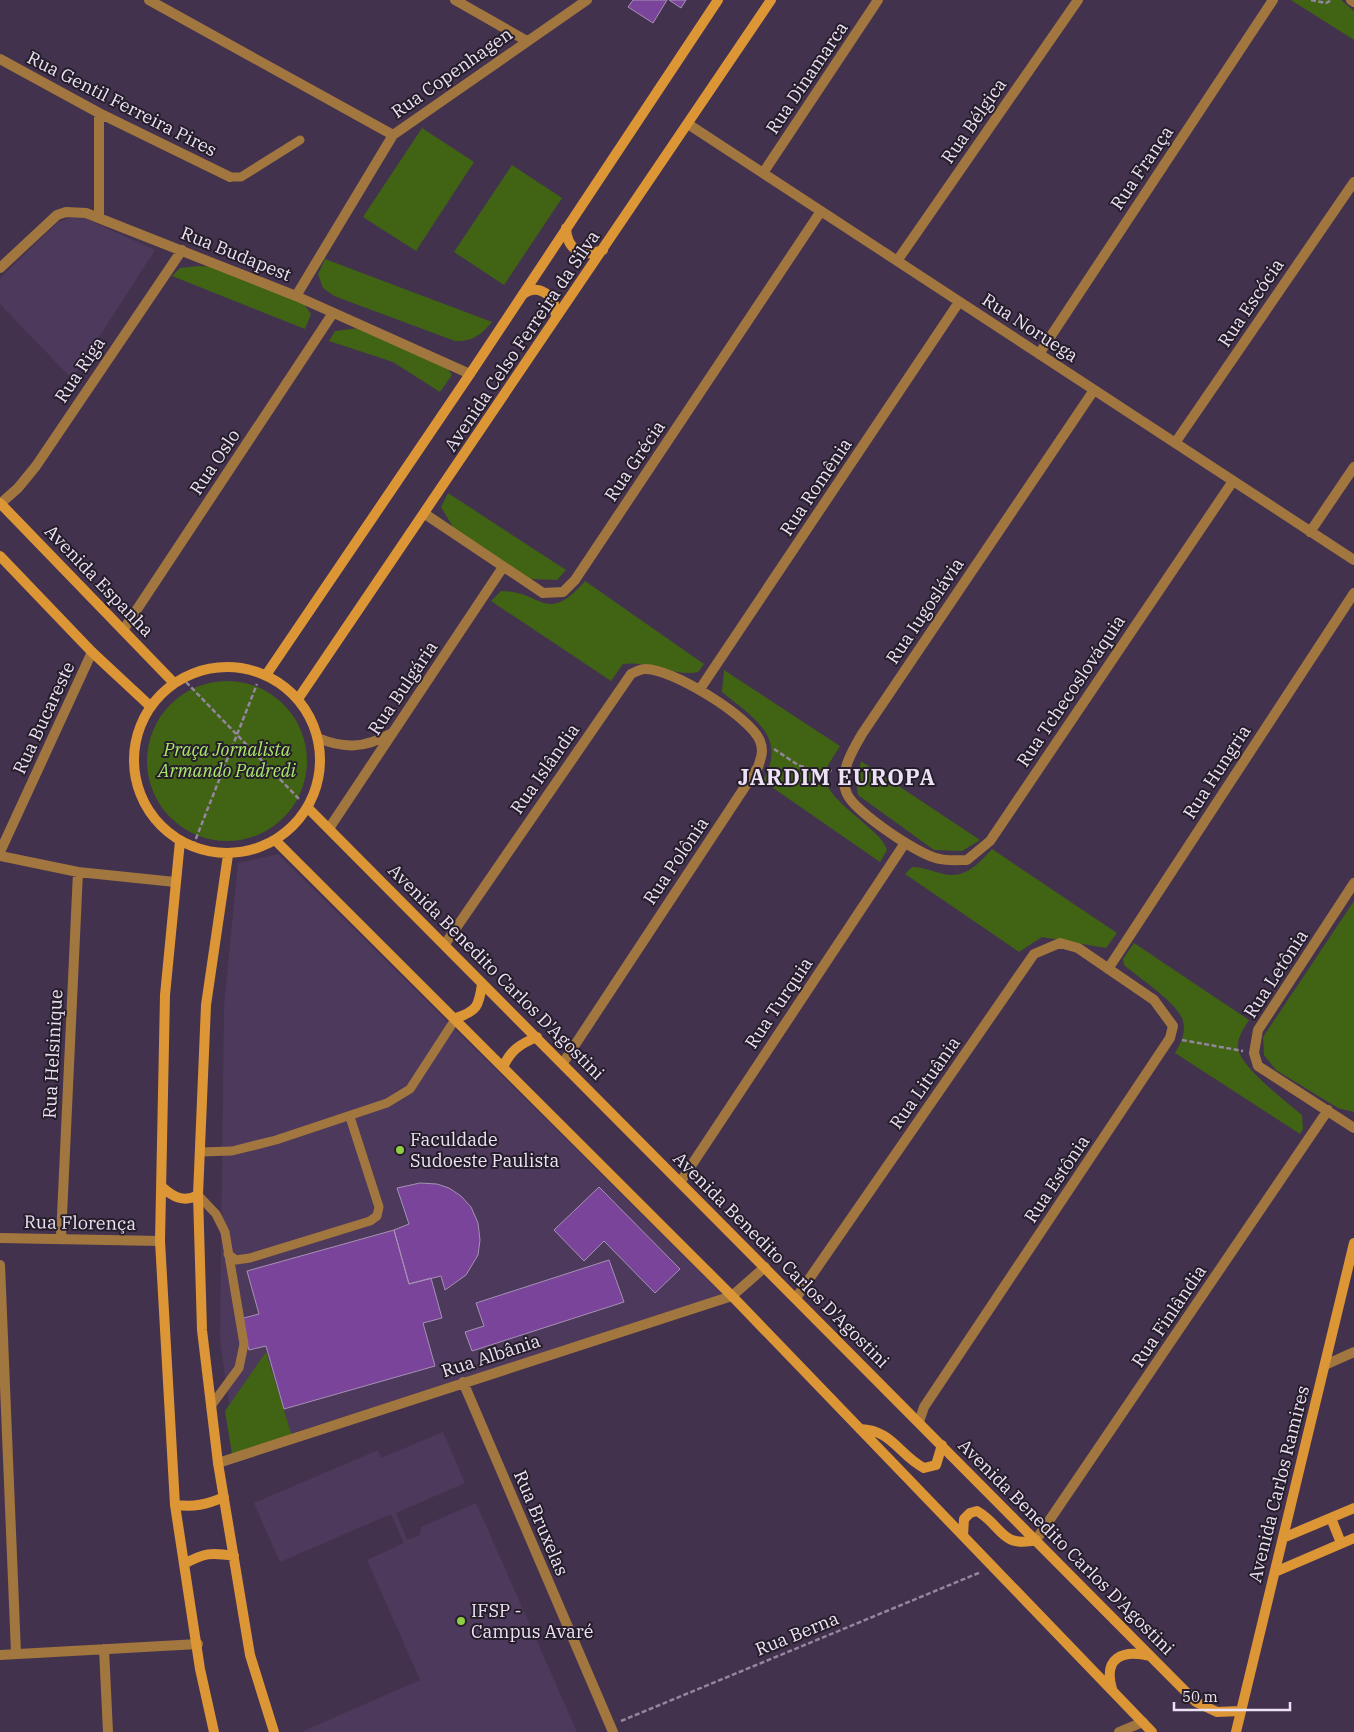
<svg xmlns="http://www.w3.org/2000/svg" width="1354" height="1732" font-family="'IBM Plex Serif',serif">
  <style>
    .built { fill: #4d395b }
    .green { fill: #406314 }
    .building { fill: #79449a; stroke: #a592b3 }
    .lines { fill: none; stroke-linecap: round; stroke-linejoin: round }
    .path { stroke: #94869d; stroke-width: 2.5; stroke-dasharray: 5 2.5; stroke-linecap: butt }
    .lane { stroke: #a2763f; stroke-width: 9 }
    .street { stroke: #a2763f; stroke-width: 10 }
    .secondary { stroke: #dc9635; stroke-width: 10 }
    .poi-dot { fill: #8ece43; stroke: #251e2a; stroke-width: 2 }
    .labels { text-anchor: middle; stroke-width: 4; stroke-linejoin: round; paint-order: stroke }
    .street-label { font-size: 18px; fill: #ece2f4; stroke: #251e2a }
    .park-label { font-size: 18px; font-style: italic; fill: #a9e868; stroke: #251e2a }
    .poi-label { font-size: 18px; fill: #ece2f4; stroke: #251e2a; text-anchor: start }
    .district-label { font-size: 22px; font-weight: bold; letter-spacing: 1px; fill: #ece2f4; stroke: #251e2a }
  </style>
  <rect width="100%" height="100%" fill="#43324e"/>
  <path class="built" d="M78 215 155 250 72 379 0 304V278L58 222Z
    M278 854 724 1295 236 1451 220 1340 224 1006 238 863Z
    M443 1432 465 1483 396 1513 407 1540 420 1535 421 1527 476 1503 577 1732H301L420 1680 367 1560 404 1543 391 1514 280 1562 254 1503 378 1450 381 1458Z"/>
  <path class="green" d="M1291 0H1341L1354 11V40Z
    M422 128 474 162 416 251 363 217Z
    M512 165 562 198 504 285 454 252Z
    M325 259 492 322C481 335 472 342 455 341L334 296 323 288 318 274Z
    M198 266 215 267 304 304 311 314 305 329 172 276 180 268Z
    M359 328 443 362 452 375 440 392 393 362 329 341 335 331Z
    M448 493 566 570 557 580 529 579 453 527 441 507Z
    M585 581 704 664 698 672C675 677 650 660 623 664L611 681 491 601 501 591C542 591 546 626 585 581Z
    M724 670 840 746C835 755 827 764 825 774 822 800 883 829 887 850L880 862 763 781C788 736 753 718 722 692Z
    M147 761a80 80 0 1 1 160 0a80 80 0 1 1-160 0Z
    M861 761 980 840 962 851 934 850 858 795 856 782Z
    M992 849 1117 933 1106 948 1042 937 1019 952 905 874 912 867C923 867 932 871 943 874 966 879 978 864 992 849Z
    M1354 901V1112L1338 1108 1276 1070 1264 1055 1263 1037Z
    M1134 943 1249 1020C1244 1028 1237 1038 1238 1048 1240 1067 1287 1102 1302 1115L1303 1129 1300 1134 1175 1053C1181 1043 1186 1033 1183 1021 1178 1003 1139 978 1124 965L1123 959Z
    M266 1352 292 1436 232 1454 225 1411Z"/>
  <path class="building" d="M633 0H667L653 23 628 7Z
    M669 0H686L681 8Z
    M420 1183 437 1184 449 1188 461 1196 471 1207 478 1223 480 1240 478 1255 466 1275 445 1290 441 1276 409 1284 394 1230 409 1224 397 1188Z
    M599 1187 680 1269 655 1293 604 1241 584 1261 554 1230Z
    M394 1230 409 1284 431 1278 442 1318 423 1323 435 1366 284 1409 266 1346 249 1350 240 1319 259 1314 247 1271Z
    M609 1260 624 1302 472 1351 465 1332 484 1326 476 1303Z"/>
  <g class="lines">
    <path class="path" d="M1311 0 1326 3 1332 0
      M186 682 300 800
      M774 749 798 765 825 774 833 769
      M193 846 257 684
      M1182 1040 1243 1051
      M621 1721 981 1572"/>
    <path class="lane" d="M230 177H241L300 140
      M200 1152 232 1151 276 1140 387 1103 410 1089 456 1018
      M198 1195 216 1214 225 1232 244 1344 239 1368 211 1406
      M228 1254 236 1260 250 1258 370 1221 377 1216 379 1207 350 1117"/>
    <path class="street" d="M149 0 393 135
      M455 0 527 41
      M1351 0 1354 2
      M0 59 99 113 230 177
      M99 113V217
      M688 124 1354 560
      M763 173 878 0
      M897 261 1078 0
      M0 268 57 215 66 212 86 213 296 296 470 374
      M296 296 393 135 587 0
      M1039 354 1273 0
      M1094 390 862 734C852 751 838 774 847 794 855 812 920 856 940 859 948 861 958 860 967 860L990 841 1233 481
      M1175 443 1354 182
      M0 504 18 488 36 466 182 250
      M425 514 543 593 563 592 575 580 821 211
      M1310 532 1354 467
      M124 629 333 313
      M700 689 959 302
      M318 738C344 749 365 748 390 734
      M330 827 503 567
      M0 852 92 652
      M0 856 78 872 175 882
      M1354 883 1258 1030 1254 1053 1258 1066 1354 1128
      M445 944 631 674C635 672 640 669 645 669 671 668 751 717 760 741 764 751 761 758 758 767L563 1063
      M1108 969 1354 593
      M681 1181 905 843
      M61 1237 78 872
      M0 1238 160 1241
      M0 1265 16 1653
      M796 1298 1034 954 1060 943 1078 948 1154 1000 1173 1026 1170 1038 924 1407 919 1422
      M1325 1365 1354 1352
      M463 1382 613 1732
      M218 1463 732 1296 765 1267
      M1036 1540 1328 1110
      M104 1649 108 1732
      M0 1655 198 1644
      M1119 1732 1143 1722"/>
    <path class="secondary" d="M566 228C567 251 583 258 603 250
      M523 294C535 286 543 290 553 299L556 316
      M0 503 174 683
      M0 556 92 652 150 706
      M134 760a93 93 0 1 1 186 0a93 93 0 1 1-186 0Z
      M266 675 470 374 718 0
      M298 699 771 0
      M308 808 1196 1702 1217 1712 1240 1711
      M180 841 165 995 160 1241 175 1505 200 1669 214 1732
      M276 841 732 1296 1152 1732
      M228 855 206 1005 198 1195 202 1330 218 1463 250 1655 274 1732
      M456 1018C477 1011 479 1006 482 984
      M503 1067C511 1050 520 1044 537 1037
      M162 1187C173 1197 184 1203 198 1195
      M860 1429C892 1430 899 1455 924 1468L936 1465 942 1445
      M175 1505C194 1507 206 1505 224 1497
      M1331 1518 1341 1543
      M963 1536 964 1519 970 1513 977 1511C1003 1526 1000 1548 1036 1540
      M1283 1538 1354 1508
      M184 1564C204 1553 211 1552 234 1556
      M1275 1572 1354 1538
      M1112 1689C1103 1658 1122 1649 1150 1656
      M1236 1732 1354 1243"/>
  </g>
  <g class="poi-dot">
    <circle cx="400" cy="1150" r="5"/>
    <circle cx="461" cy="1621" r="5"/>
  </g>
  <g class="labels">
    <g class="street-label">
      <text transform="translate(452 73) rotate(-35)" y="6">Rua Copenhagen</text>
      <text transform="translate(807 78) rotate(-56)" y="6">Rua Dinamarca</text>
      <text transform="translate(122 104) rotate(27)" y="6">Rua Gentil Ferreira Pires</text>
      <text transform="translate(974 121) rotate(-55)" y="6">Rua Bélgica</text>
      <text transform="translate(1142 168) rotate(-56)" y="6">Rua França</text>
      <text transform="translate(236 254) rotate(22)" y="6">Rua Budapest</text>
      <text transform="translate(1251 303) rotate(-56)" y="6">Rua Escócia</text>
      <text transform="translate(1030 328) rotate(33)" y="6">Rua Noruega</text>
      <text transform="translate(522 341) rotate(-56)" y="6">Avenida Celso Ferreira da Silva</text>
      <text transform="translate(80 370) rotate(-56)" y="6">Rua Riga</text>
      <text transform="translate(635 461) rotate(-56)" y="6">Rua Grécia</text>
      <text transform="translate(215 462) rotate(-56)" y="6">Rua Oslo</text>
      <text transform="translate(816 487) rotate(-56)" y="6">Rua Romênia</text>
      <text transform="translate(99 581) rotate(46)" y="6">Avenida Espanha</text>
      <text transform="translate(925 611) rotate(-56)" y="6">Rua Iugoslávia</text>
      <text transform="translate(403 688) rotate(-56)" y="6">Rua Bulgária</text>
      <text transform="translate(1071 691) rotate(-56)" y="6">Rua Tchecoslováquia</text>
      <text transform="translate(44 718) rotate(-65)" y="6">Rua Bucareste</text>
      <text transform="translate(545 769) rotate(-55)" y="6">Rua Islândia</text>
      <text transform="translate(1217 772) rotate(-57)" y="6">Rua Hungria</text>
      <text transform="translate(676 861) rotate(-56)" y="6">Rua Polônia</text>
      <text transform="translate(496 972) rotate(45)" y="6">Avenida Benedito Carlos D'Agostini</text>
      <text transform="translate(1276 974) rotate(-57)" y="6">Rua Letônia</text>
      <text transform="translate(779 1003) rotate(-56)" y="6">Rua Turquia</text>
      <text transform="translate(53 1054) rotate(-87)" y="6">Rua Helsinique</text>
      <text transform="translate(925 1083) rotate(-55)" y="6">Rua Lituânia</text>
      <text transform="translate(1057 1179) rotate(-56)" y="6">Rua Estônia</text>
      <text transform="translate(80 1223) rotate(1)" y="6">Rua Florença</text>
      <text transform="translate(781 1260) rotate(45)" y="6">Avenida Benedito Carlos D'Agostini</text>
      <text transform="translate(1169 1316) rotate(-56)" y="6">Rua Finlândia</text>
      <text transform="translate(491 1356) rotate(-18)" y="6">Rua Albânia</text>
      <text transform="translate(1279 1484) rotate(-76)" y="6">Avenida Carlos Ramires</text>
      <text transform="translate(541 1523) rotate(67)" y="6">Rua Bruxelas</text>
      <text transform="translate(1066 1547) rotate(45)" y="6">Avenida Benedito Carlos D'Agostini</text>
      <text transform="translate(797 1634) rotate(-22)" y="6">Rua Berna</text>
    </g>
    <g class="park-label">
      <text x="227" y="756">Praça Jornalista<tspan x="227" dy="21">Armando Padredi</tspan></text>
    </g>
    <g class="poi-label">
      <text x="410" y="1146">Faculdade<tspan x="410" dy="21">Sudoeste Paulista</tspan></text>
      <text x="471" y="1617">IFSP -<tspan x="471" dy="21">Campus Avaré</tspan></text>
    </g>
    <g class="district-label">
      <text x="837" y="785">JARDIM EUROPA</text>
    </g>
  </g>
  <path d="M1174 1702v8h116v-8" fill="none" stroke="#ece2f4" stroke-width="2.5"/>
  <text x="1182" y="1702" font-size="15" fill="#ece2f4" stroke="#251e2a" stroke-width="4" paint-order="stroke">50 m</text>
</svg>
